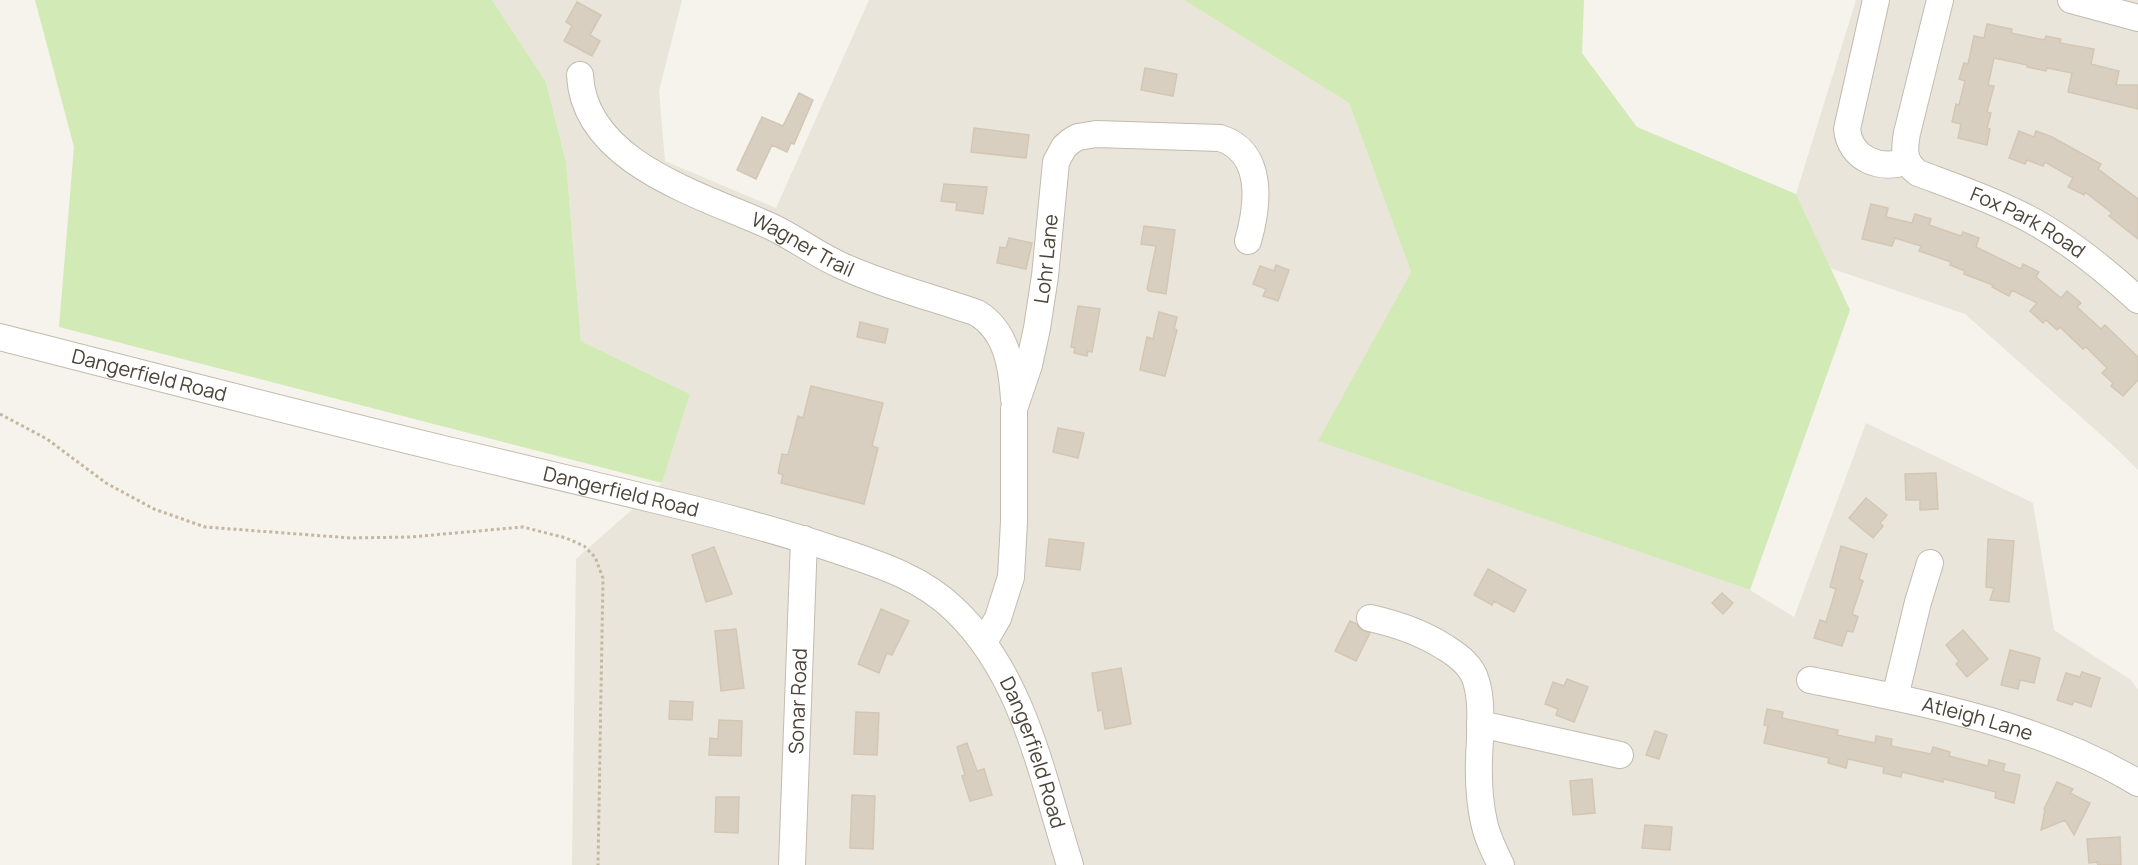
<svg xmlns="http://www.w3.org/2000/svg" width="2138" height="865" font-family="Manrope,sans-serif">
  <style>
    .residential { fill: #eae5da }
    .green { fill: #d2eab5 }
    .building { fill: #d8cfc1; stroke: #d3c7b4; stroke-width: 1.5 }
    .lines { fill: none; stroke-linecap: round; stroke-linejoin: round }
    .minor-casing { stroke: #c2bbae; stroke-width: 28 }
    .path { stroke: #c4b79f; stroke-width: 3; stroke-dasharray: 3 3; stroke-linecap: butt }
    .minor { stroke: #fff; stroke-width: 26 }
    .labels { text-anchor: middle; stroke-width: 6; stroke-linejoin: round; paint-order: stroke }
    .street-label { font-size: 20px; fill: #4b4439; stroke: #fff }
  </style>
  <rect width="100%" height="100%" fill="#f6f3ec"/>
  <path class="residential" d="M492 0H682L659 91 665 161 776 208 869 0H1184L1349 103 1411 272 1319 441 1750 590 1794 617 1866 423 2033 503 2054 630 2131 680 2138 690V865H572L576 559 662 483 690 394 581 341 566 162 546 82Z
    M1856 0H2138V470L2118 450 1965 314 1830 268 1796 194Z"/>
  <path class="green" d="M35 0H492L546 82 566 162 581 341 690 394 662 483 59 327 74 147Z
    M1184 0H1584L1582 53 1637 127 1796 194 1850 310 1750 590 1318 441 1411 272 1349 103Z"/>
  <path class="building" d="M577 2 601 15 590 35 600 41 592 56 564 41 572 26 566 22Z
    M1987 24 2012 29 2011 33 2044 40 2046 36 2061 39 2060 43 2094 49 2091 64 2119 71 2116 85H2138V109L2068 92 2072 73 2047 68 2046 71 2027 67V65L1994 58 1988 85 1994 86 1987 112 1991 113 1987 128 1990 129 1987 145 1958 138 1961 124 1952 122 1956 104 1959 105 1965 81 1959 79 1964 63 1968 64 1974 36 1984 38Z
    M1145 68 1177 74 1173 96 1141 90Z
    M799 93 813 100 794 144 791 143 787 152 772 145 756 179 737 170 762 117 783 126Z
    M974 128 1029 135 1026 158 971 152Z
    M2019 131 2034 137 2036 131 2052 137 2101 164 2098 169 2138 199V239L2109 216 2112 213 2085 192 2084 195 2068 187 2073 178 2045 162 2043 166 2027 160 2025 164 2009 158Z
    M944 184 987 187 983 214 956 210 957 203 941 201Z
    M1871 204 1888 208 1886 217 1912 223 1915 214 1931 219 1929 225 1961 236 1963 232 1979 238 1976 247 2021 269 2023 264 2039 272 2036 277 2061 298 2067 291 2081 303 2077 307 2101 329 2105 325 2138 357V380L2123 396 2111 386 2113 383 2102 373 2107 368 2086 347 2083 349 2060 327 2057 330 2046 320 2043 323 2030 311 2037 303 2012 290 2009 296 1992 287 1993 285 1964 274 1965 271 1950 265 1951 262 1919 251 1921 246 1895 238 1892 246 1862 239Z
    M1144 226 1175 230 1166 294 1149 291 1147 289 1156 246 1141 244Z
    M1009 238 1032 243 1026 269 997 263 1000 247 1006 248Z
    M1276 265 1289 270 1278 301 1263 296 1266 289 1253 284 1260 266 1274 271Z
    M1078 306 1100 309 1092 352 1088 351 1087 356 1074 353 1075 348 1071 347Z
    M1159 312 1177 317 1174 329 1177 330 1165 376 1140 370 1147 337 1153 339Z
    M860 322 888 329 885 343 857 337Z
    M811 386 883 403 872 446 878 448 864 504 781 483 783 475 778 473 782 454 788 455 798 416 803 418Z
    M1058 428 1084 433 1078 458 1053 452Z
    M1936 473 1938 509 1920 510V500H1906L1905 474Z
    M1866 498 1887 515 1880 523 1883 526 1873 538 1849 518Z
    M1049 539 1084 543 1080 570 1046 566Z
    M1988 539 2014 541 2009 602 1990 600 1994 588 1986 587Z
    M1841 546 1867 554 1859 579 1863 581 1852 614 1858 617 1853 632 1847 631 1842 646 1814 638 1820 620 1826 622 1836 589 1830 587Z
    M714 547 732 594 706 602 692 555Z
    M1488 569 1526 590 1514 612 1494 601 1492 605 1474 595Z
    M1722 593 1733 603 1723 614 1712 603Z
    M881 609 909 621 892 655 887 653 879 673 858 664Z
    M1350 621 1357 624 1360 629 1370 633 1356 661 1335 651Z
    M736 629 744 688 721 691 715 631Z
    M1963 630 1988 659 1967 677 1956 664 1959 661 1946 645Z
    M2010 650 2040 658 2034 683 2020 680 2018 689 2001 685Z
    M1121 668 1131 724 1105 729 1102 710 1098 711 1092 673Z
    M2082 672 2100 678 2091 707 2074 701 2072 705 2057 700 2066 673 2080 677Z
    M1567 679 1588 687 1574 722 1556 715 1558 709 1545 704 1553 682 1564 686Z
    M670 701 693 702 692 720 669 719Z
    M1767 709 1783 712 1782 718 1838 730 1837 735 1875 743 1876 736 1892 739 1891 746 1931 754 1933 747 1950 752 1949 756 1988 766 1989 760 2005 764 2003 771 2020 775 2014 803 1995 798 1996 792 1944 779 1943 782 1902 772 1901 777 1883 773 1884 767 1848 759 1846 768 1828 763 1829 758 1764 743 1768 726 1764 725Z
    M856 712 879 713 877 755 854 754Z
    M719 720 742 721 741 756 709 755 710 738 718 739Z
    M1655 731 1667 735 1659 759 1646 755Z
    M967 743 977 771 984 769 992 795 970 801 962 776 965 775 957 747Z
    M1592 779 1595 813 1573 815 1570 781Z
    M2057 782 2073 789 2070 793 2090 803 2074 835 2065 820 2041 830 2045 810 2044 809Z
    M852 795 875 796 873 849 850 848Z
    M716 797H739L738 833 715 832Z
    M1645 825 1672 827 1670 850 1642 848Z
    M2120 837 2121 865H2098L2097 862 2089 863 2087 839Z"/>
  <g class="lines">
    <g class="minor-casing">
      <g id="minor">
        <path d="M1876 0 1847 129C1850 159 1880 171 1907 161"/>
        <path id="s1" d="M1940 0 1907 133C1904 150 1903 162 1918 173 1950 185 1982 196 2013 211 2059 232 2101 266 2138 300"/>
        <path d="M2071 0 2138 18"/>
        <path id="s2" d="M580 75C584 164 705 196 772 227 795 238 816 254 840 265 883 285 931 297 977 313 1007 331 1012 367 1014 399"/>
        <path id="s3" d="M0 337C152 376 303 415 456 452 522 468 589 484 656 500 715 514 772 529 830 548 875 563 920 576 955 610 1024 676 1042 777 1070 865"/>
        <path d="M1370 618C1397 624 1423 633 1446 648 1459 656 1472 666 1476 681 1482 700 1480 721 1480 740 1478 767 1478 796 1484 822 1487 837 1494 851 1501 865"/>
        <path id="s4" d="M984 642 998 618 1011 577 1014 522V409L1029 365 1037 328 1045 276 1056 162 1064 147 1071 141 1078 137 1096 134 1220 138C1265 152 1258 206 1248 241"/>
        <path id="s5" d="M1810 680C1920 702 2041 724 2138 783"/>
        <path d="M1895 697 1918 602 1930 563"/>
        <path d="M1480 724 1620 755"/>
        <path id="s6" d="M792 865 804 539"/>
      </g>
    </g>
    <path class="path" d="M0 414 47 439 106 483 154 509 205 527 351 538 410 537 523 527 566 538 584 546 595 557 603 578 598 865"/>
    <use href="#minor" class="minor"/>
  </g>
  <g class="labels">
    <g class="street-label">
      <text dy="7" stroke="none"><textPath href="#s1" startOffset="302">Fox Park Road</textPath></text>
      <text dy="7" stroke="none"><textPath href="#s2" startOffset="294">Wagner Trail</textPath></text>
      <text dy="7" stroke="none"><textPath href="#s4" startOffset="393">Lohr Lane</textPath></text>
      <text dy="7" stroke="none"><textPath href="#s3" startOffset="154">Dangerfield Road</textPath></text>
      <text dy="7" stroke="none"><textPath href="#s3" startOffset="640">Dangerfield Road</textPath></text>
      <text dy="7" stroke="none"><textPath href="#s6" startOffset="164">Sonar Road</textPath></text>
      <text dy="7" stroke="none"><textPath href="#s5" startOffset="172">Atleigh Lane</textPath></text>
      <text dy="7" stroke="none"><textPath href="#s3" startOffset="1162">Dangerfield Road</textPath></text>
    </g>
  </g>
</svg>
